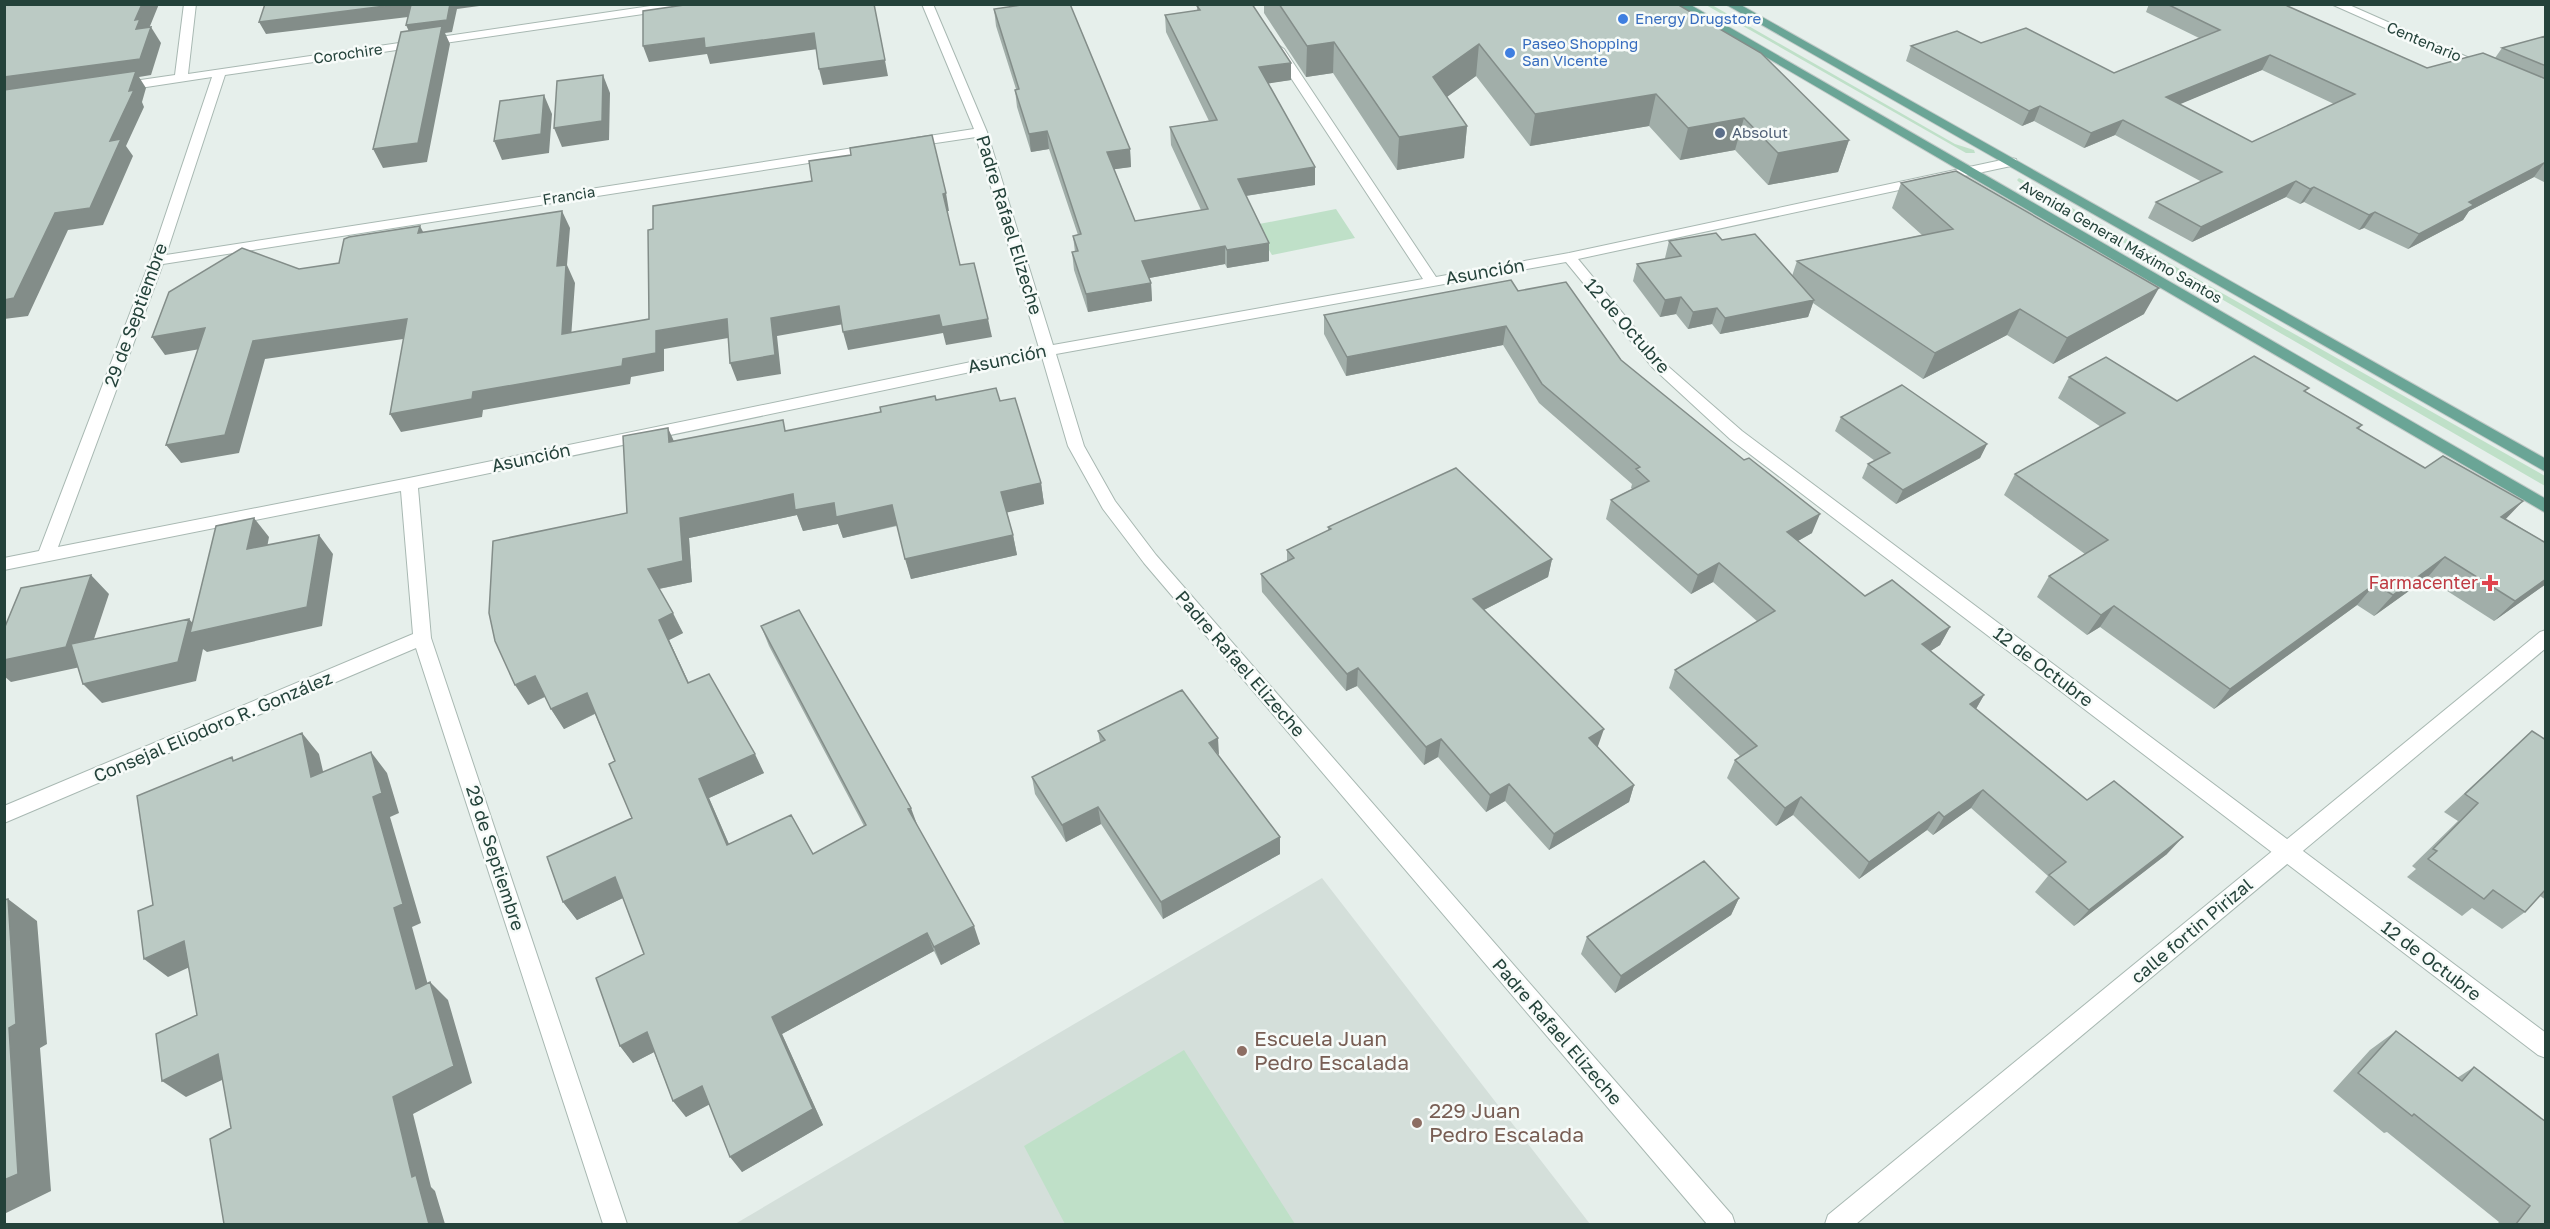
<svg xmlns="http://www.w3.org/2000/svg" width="2550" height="1229" font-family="'Golos Text',sans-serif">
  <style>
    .built { fill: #d4dfda }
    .green { fill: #bfe0c8 }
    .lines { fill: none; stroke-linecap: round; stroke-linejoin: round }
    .minor-casing { stroke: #a8b8b2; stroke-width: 2 }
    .tertiary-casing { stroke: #a8b8b2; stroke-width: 2 }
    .primary-casing { stroke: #c2cac8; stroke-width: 2 }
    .minor { fill: #fff; fill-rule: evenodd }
    .tertiary { fill: #fff; fill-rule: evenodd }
    .primary { fill: #6aa596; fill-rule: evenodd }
    .wall { fill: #a1aea9; fill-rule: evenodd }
    .shaded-wall { fill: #838d89 }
    .building { fill: #bbcac4; stroke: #838d89; stroke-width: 1.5; fill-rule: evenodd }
    .shop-dot { fill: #3f7fe0; stroke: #f7fbf9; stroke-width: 2 }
    .service-dot { fill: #5c6f8a; stroke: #f7fbf9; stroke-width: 2 }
    .health-dot { fill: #e0444e; stroke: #f7fbf9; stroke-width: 2 }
    .education-dot { fill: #8d6e63; stroke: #f7fbf9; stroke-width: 2 }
    .labels { text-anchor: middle; stroke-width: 5; stroke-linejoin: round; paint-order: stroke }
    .far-shop-label { font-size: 15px; fill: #366cbe; stroke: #f7fbf9; text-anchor: start }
    .far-street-label { font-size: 15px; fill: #24423a; stroke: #f7fbf9 }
    .far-service-label { font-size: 15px; fill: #4e5e75; stroke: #f7fbf9; text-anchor: start }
    .street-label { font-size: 18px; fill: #24423a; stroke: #f7fbf9 }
    .health-label { font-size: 18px; fill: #be3a42; stroke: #f7fbf9; text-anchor: end }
    .near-education-label { font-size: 21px; fill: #785e54; stroke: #f7fbf9; text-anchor: start }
  </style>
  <rect width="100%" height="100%" fill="#e6efeb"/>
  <path class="built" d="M1322 878 1590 1224H735Z"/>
  <path class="green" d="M1706 5H1712L1955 144 1974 150 1975 153H1966Z
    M2019 178 2545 476V486L2019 182 2017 180Z
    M1336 209 1355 238 1272 255 1254 225Z
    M1184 1050 1295 1224H1065L1024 1146Z"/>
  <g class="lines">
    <g class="minor-casing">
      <path id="minor" d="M184 4H196L188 74 664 4H696L691 7 225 75 166 255 873 145 879 149 873 153 163 264 58 547 409 478 1039 348 976 137 909 147 903 143 909 139 974 129 922 4H933L987 132 1053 345 1423 279 1272 49 1278 45 1284 49 1436 277 1569 253 2011 158 2016 159 2017 162 2011 166 1578 259 1663 362 1742 431 2546 1033V1058L2538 1055 1730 439 1653 368 1566 262 1056 354 1084 446 1115 501 1156 555 1732 1215 1735 1224H1707L1144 563 1103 509 1068 446 1042 357 418 488 431 638 627 1224H603L416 648 4 823V806L413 634 401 491 4 570V558L39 551 150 261 212 77 120 91 114 87 120 83 175 75Z
        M2331 4H2347L2492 68 2486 72 2482 71Z"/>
    </g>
    <g class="tertiary-casing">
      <path id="tertiary" d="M2546 630V648L1856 1224H1825L1828 1215 2540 632Z"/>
    </g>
    <g class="primary-casing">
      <path id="primary" d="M1675 4H1689L2546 499V513Z
        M1725 4H1739L2546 459V472Z"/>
    </g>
    <use href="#minor" class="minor"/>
    <use href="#tertiary" class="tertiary"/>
    <use href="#primary" class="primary"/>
  </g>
  <path class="wall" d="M1264 4H1677L1849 140 1838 172 1768 185 1735 150 1680 160 1649 126 1530 146 1476 76 1447 97 1467 126 1464 158 1397 170 1333 73 1306 77 1264 13Z
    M2149 4H2283L2427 68 2495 58 2502 48 2546 36V183L2534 177 2469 211 2463 220 2408 249 2364 228 2359 230 2304 202 2300 204 2286 197 2192 242 2148 218 2156 202 2202 182 2115 135 2084 148 2034 121 2022 126 1906 61 1911 46 1981 43 2114 73 2199 38 2146 12ZM2262 70 2334 104 2252 142 2179 104Z
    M1197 6 1291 63V80L1268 83 1315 185 1246 196 1269 261 1227 268 1225 264 1149 278 1151 283 1152 301 1088 312 1074 270 1072 252H1075L1073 236 1078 235 1049 149 1031 152 1017 107 1015 90 1016 89 996 26 994 9 1130 149 1131 167 1114 169 1135 221 1201 210 1171 145 1170 127 1209 121 1166 32 1165 15 1197 11Z
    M1901 183 2144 314 2053 364 2007 335 1923 379 1813 303 1808 317 1720 334 1712 324 1688 329 1676 314 1660 317 1633 281 1637 264 1666 259 1665 258 1669 241 1722 240 1792 276 1797 261 1922 235 1892 208Z
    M1518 291 1621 360 1812 533 1798 541 1865 596 1950 627 1940 645 1930 651 1984 695 1976 709 2087 800 2167 854 2074 926 2035 892 2048 876 1971 808 1933 835 1927 830 1859 879 1793 815 1776 826 1727 778 1735 760 1740 756 1669 688 1675 670 1758 622 1713 582 1691 594 1606 519 1611 500 1632 489 1631 488 1632 484 1539 403 1503 345 1346 376 1324 334V315Z
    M2069 377 2177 401 2306 392 2362 425 2359 429 2546 543V584L2494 621 2427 578 2374 616 2357 605 2214 709 2100 627 2087 635 2037 597 2049 576 2085 554 2004 495 2015 474 2101 427 2058 398Z
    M936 400 1000 401 1041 483 1044 504 1007 512 1013 535 1017 555 911 579 897 526 843 538 838 524 803 531 797 515 689 538 692 582 659 589 683 633 669 640 689 683 764 773 709 798 729 844 813 854 864 826 769 646 761 626 918 827 980 944 941 965 934 951 782 1034 823 1125 742 1172 709 1104 686 1117 673 1101 654 1052 633 1063 620 1046 644 954 623 898 577 920 563 902 632 818 615 761 595 714 564 729 551 709 545 697 528 705 627 513 674 441 787 431Z
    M1841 417 1987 444 1980 458 1896 504 1862 478 1868 464 1875 461 1835 431Z
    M1328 527 1552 559 1548 577 1484 610 1598 746V747L1634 785 1629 802 1549 850 1505 801 1486 812 1438 757 1424 765 1357 686 1346 691 1262 592 1261 574 1287 561V550L1328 531Z
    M1098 731 1219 756 1280 837V854L1163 919 1101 824 1066 842 1035 794 1032 777 1100 742Z
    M2532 731 2546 740V900L2540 896 2525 912 2502 929 2472 908 2462 916 2407 877 2416 869 2412 866 2458 821 2444 812Z
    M1739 898 1731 915 1615 993 1581 954 1587 937Z
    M2396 1031 2457 1078 2474 1067 2546 1224H2497L2499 1222 2387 1132 2384 1133 2333 1091 2370 1050Z"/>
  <path class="shaded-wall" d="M142 4H159L148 31 151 27 161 43 151 75 139 77 146 88 142 102 144 107 126 146 133 156 103 225 68 230 28 316 4 319V77L136 29 135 20Z
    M401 4 411 5 408 17 266 34 259 22Z
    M450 4H494L457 9 452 32 445 33 450 44 427 162 383 168 373 149 412 38 406 25Z
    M874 4 888 76 823 85 819 69Z
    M814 33 818 49 710 64 707 54 649 62 643 46 704 38Z
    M1334 42 1333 73 1306 77 1307 46Z
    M1479 44 1476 76 1430 109 1433 77Z
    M2270 55 2262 70 2159 113 2166 97Z
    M1291 63V80L1259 85V67Z
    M603 75 610 93 609 140 562 147 554 128Z
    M1656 94 1649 126 1530 146 1535 114Z
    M544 95 552 114 549 153 502 160 494 141Z
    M2040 106 2034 121 2022 126 2029 111Z
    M1744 118 1735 150 1680 160 1688 128Z
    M2123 120 2115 135 2084 148 2091 133Z
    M1467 126 1464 158 1397 170 1399 137Z
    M1047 131 1049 149 1031 152 1029 134Z
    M1849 140 1838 172 1768 185 1778 153Z
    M1130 149 1131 167 1109 170 1107 152Z
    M2545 162 2534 177 2469 211 2463 220 2408 249 2419 234 2469 202Z
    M1315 167V185L1238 197V179Z
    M2296 181 2286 197 2192 242 2201 227Z
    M2314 187 2304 202 2300 204 2310 189Z
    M946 193 949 211H946L943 194Z
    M562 211 570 228 567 265 575 283 570 352 562 334 557 266Z
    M2375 212 2364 228 2359 230 2369 215Z
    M420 226 429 243 418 233Z
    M1269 243V261L1227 268V250Z
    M1225 246V264L1144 279 1142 261Z
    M1151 283 1152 301 1088 312 1086 294Z
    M2159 288 2144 314 2053 364 2067 338Z
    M1681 297 1676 314 1660 317 1665 300Z
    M1814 300 1808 317 1720 334 1725 318Z
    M839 306 844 324 777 336 781 374 737 381 730 363 771 318Z
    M1717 308 1712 324 1688 329 1693 312Z
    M2020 309 2007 335 1923 379 1935 353Z
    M939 315 988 319 992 337 946 345 943 333 848 350 843 332Z
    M407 319 417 337 265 359 239 453 181 463 166 445 253 341Z
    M727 319 734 337 664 349V371L631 377 630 384 483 410 482 417 401 432 390 414 473 392 623 359 656 331Z
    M1506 326 1503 345 1346 376 1347 357Z
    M205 328 218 346 165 355 152 337Z
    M668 428 677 448 669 442Z
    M1987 444 1980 458 1896 504 1903 490Z
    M1041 483 1044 504 1005 513 1001 492Z
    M793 494 834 503 892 505 898 525 843 538 838 524 803 531 797 515 689 538 692 582 658 589 648 569 680 518Z
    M2523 501 2503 522 2501 517Z
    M1820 514 1812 533 1780 551 1787 532Z
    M254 518 269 537 263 569 247 549Z
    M319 535 333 554 322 626 207 652 203 649 196 681 102 703 83 684 189 619 200 631Z
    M1013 535 1017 555 911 579 905 559Z
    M2445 557 2427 578 2374 616 2393 595Z
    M1552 559 1548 577 1470 617 1473 599Z
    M1719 563 1713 582 1691 594 1698 575Z
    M91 575 109 594 85 666 11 682 4 676V660Z
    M2546 579V584L2494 621 2515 601Z
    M2375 584 2357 605 2214 709 2230 689Z
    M2114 606 2100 627 2087 635 2101 615Z
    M673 613 683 633 669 640 698 703 659 620Z
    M1950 627 1940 645 1912 663 1922 644Z
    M1358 668 1357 686 1346 691 1347 674Z
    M535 676 548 695 528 705 515 685Z
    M587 693 598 712 564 729 551 709Z
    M1984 695 1973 714 1970 704Z
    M1604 729 1598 746 1584 755 1589 738Z
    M302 733 319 754 329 797 311 777Z
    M1218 738 1219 755 1209 743Z
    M1441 739 1438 757 1424 765 1426 747Z
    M371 752 387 773 399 813 390 817 421 923 412 927 434 1007 416 989 394 908 373 797Z
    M755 754 764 773 709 798 737 863 727 845 699 779Z
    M1509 784 1505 801 1486 812 1490 795Z
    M1634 785 1629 802 1549 850 1554 834Z
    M1983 790 1971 808 1933 835 1944 817Z
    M1801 797 1793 815 1776 826 1785 808Z
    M1098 807 1101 824 1066 842 1062 825Z
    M911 808 918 827 908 809Z
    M1939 812 1927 830 1859 879 1869 862Z
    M1280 837V854L1163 919 1161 902Z
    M2183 837 2167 854 2074 926 2089 910Z
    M615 877 627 896 577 920 563 902Z
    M1739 898 1731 915 1615 993 1621 976Z
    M8 899 37 921 47 1044 40 1048 51 1191 4 1214V1180L9 1028Z
    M974 926 980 944 941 965 934 947Z
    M927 933 934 951 782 1034 823 1125 742 1172 730 1157 772 1017Z
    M184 941 207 959 168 977 144 959Z
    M430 982 448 1000 472 1083 413 1114 431 1187 435 1191 445 1224H429L412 1177 393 1097Z
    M647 1032 660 1049 633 1063 620 1046Z
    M218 1054 241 1071 186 1097 162 1081Z
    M702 1086 714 1102 686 1117 673 1101Z"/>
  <path class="building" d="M4 4H142L135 20 140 19 136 29 151 27 140 59 4 77Z
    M265 4H401L259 22Z
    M404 4H450L447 20 406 25 411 5 403 6Z
    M691 4H874L885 60 819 69 814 33 705 48 704 38 643 46V11Z
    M1028 4H1070L1130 149 1107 152 1135 221 1208 209 1170 127 1217 120 1165 15 1200 10 1197 6 1204 4H1252L1291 63 1259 67 1315 167 1238 179 1269 243 1227 250 1225 246 1142 261 1151 283 1086 294 1072 252 1078 251 1073 236 1081 234 1047 131 1029 134 1015 90 1019 89 994 9Z
    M1279 4H1677L1761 53 1849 140 1778 153 1744 118 1688 128 1656 94 1535 114 1479 44 1433 77 1467 126 1399 137 1334 42 1307 46Z
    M2167 4H2283L2427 68 2483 53 2546 79V162L2469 202 2474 205 2419 234 2375 212 2369 215 2314 187 2310 189 2296 181 2201 227 2156 202 2222 172 2123 120 2091 133 2040 106 2029 111 1911 46 1957 31 1981 43 2026 28 2114 73 2220 30ZM2270 55 2355 94 2252 142 2166 97Z
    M442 26 418 143 373 149 401 32Z
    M2546 36V66L2502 48Z
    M136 71 129 91 134 90 110 141 121 139 90 208 55 213 14 298 4 300V90Z
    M603 75 602 121 554 128 557 81Z
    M544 95 541 134 494 141 500 101Z
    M932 135 946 193 943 194 960 265 974 263 988 319 942 327 939 315 843 332 839 306 771 318 775 355 730 363 727 319 656 331V353L623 359 622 366 473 392 472 399 390 414 407 319 253 341 225 435 166 445 205 328 152 337 169 292 242 248 299 269 339 263 344 239 349 237 420 226 418 233 562 211 557 266 566 265 562 334 649 319 648 230 653 229V206L812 181 809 161 851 155 850 148Z
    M1956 171 2159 288 2067 338 2020 309 1935 353 1797 261 1953 229 1901 183Z
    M1716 233 1722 240 1755 234 1814 300 1725 318 1717 308 1693 312 1681 297 1665 300 1637 264 1681 256 1669 241Z
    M1511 280 1518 291 1566 282 1621 360 1744 460 1749 458 1820 514 1787 532 1865 596 1892 580 1950 627 1922 644 1984 695 1970 704 2087 800 2114 781 2183 837 2089 910 2049 875 2066 862 1983 790 1944 817 1939 812 1869 862 1801 797 1785 808 1735 760 1757 746 1675 670 1775 611 1719 563 1698 575 1611 500 1649 481 1636 469 1640 467 1542 384 1506 326 1347 357 1324 315Z
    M2254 356 2309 388 2304 391 2362 425 2357 428 2425 468 2443 456 2523 501 2501 517 2546 543V579L2515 601 2445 557 2393 595 2375 584 2230 689 2114 606 2101 615 2049 576 2108 540 2015 474 2125 413 2069 377 2106 357 2177 401Z
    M1902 385 1987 444 1903 490 1868 464 1890 453 1841 417Z
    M996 388 1000 401 1015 398 1041 483 1001 492 1013 535 905 559 892 505 836 517 834 503 795 510 793 494 680 518 683 561 648 569 673 613 659 620 688 683 709 674 755 754 699 779 727 845 791 815 813 854 866 825 761 626 799 610 911 808 908 809 974 926 934 947 927 933 772 1017 813 1109 730 1157 702 1086 673 1101 647 1032 620 1046 596 978 644 954 615 877 563 902 547 857 632 818 609 764 615 761 587 693 551 709 535 676 515 685 495 641 489 613 493 541 627 513 623 436 668 428 669 442 783 420 785 431 881 412 880 407 935 396 936 400Z
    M1456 468 1552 559 1473 599 1604 729 1589 738 1634 785 1554 834 1509 784 1490 795 1441 739 1426 747 1358 668 1347 674 1261 574 1294 558 1287 550 1331 529 1328 527Z
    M254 518 247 549 319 535 307 607 190 633 216 526Z
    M91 575 66 647 4 660V629L21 588Z
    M189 619 178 662 83 684 71 644Z
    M1182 690 1218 738 1209 743 1280 837 1161 902 1098 807 1062 825 1032 777 1105 740 1098 731Z
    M2532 731 2546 740V889L2525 912 2493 890 2484 899 2428 859 2437 851 2433 849 2478 803 2465 794Z
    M302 733 311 777 371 752 382 793 373 797 403 904 394 908 416 989 430 982 454 1066 393 1097 412 1177 416 1175 429 1224H224L210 1139 231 1128 218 1054 162 1081 156 1034 197 1015 184 941 144 959 138 911 153 905 137 796 232 757 233 761Z
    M1704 861 1739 898 1621 976 1587 937Z
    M8 899 16 1024 9 1028 18 1174 4 1180V900Z
    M2396 1031 2462 1081 2474 1067 2546 1122V1224H2516L2530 1206 2414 1114 2412 1116 2358 1073Z"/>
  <g class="shop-dot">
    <circle cx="1623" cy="19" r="6"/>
    <circle cx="1510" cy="53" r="6"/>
  </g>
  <circle class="service-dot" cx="1720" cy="133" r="6"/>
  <path class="health-dot" d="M2487 574h6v6h6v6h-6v6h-6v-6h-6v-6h6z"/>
  <g class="education-dot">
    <circle cx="1242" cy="1051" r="6"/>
    <circle cx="1417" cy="1123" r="6"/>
  </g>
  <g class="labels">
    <g class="far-shop-label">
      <text x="1635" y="24">Energy Drugstore</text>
      <text x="1522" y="49">Paseo Shopping<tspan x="1522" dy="17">San Vicente</tspan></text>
    </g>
    <g class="far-street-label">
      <text transform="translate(2424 42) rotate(23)" y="5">Centenario</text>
      <text transform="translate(348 54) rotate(-8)" y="5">Corochire</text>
      <text transform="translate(569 196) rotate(-9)" y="5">Francia</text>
      <text transform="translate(2121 242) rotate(30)" y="5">Avenida General Máximo Santos</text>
    </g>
    <g class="far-service-label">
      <text x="1732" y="138">Absolut</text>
    </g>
    <g class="street-label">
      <text transform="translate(1009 225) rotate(73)" y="6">Padre Rafael Elizeche</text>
      <text transform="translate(1485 272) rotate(-10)" y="6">Asunción</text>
      <text transform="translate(136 315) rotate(-70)" y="6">29 de Septiembre</text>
      <text transform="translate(1627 326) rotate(49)" y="6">12 de Octubre</text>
      <text transform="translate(1007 359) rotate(-12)" y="6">Asunción</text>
      <text transform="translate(531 458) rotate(-12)" y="6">Asunción</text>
      <text transform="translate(1240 664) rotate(49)" y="6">Padre Rafael Elizeche</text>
      <text transform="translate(2043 667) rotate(37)" y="6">12 de Octubre</text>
      <text transform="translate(213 727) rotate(-23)" y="6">Consejal Eliodoro R. González</text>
      <text transform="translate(495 858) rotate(72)" y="6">29 de Septiembre</text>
      <text transform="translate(2192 931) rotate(-40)" y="6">calle fortin Pirizal</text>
      <text transform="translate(2431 961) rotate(37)" y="6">12 de Octubre</text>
      <text transform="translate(1557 1032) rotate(49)" y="6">Padre Rafael Elizeche</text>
    </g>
    <g class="health-label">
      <text x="2478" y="589">Farmacenter</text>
    </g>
    <g class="near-education-label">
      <text x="1254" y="1046">Escuela Juan<tspan x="1254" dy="24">Pedro Escalada</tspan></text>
      <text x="1429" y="1118">229 Juan<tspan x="1429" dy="24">Pedro Escalada</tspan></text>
    </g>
  </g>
  <rect width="2550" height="1229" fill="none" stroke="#24423a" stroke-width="12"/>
</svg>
